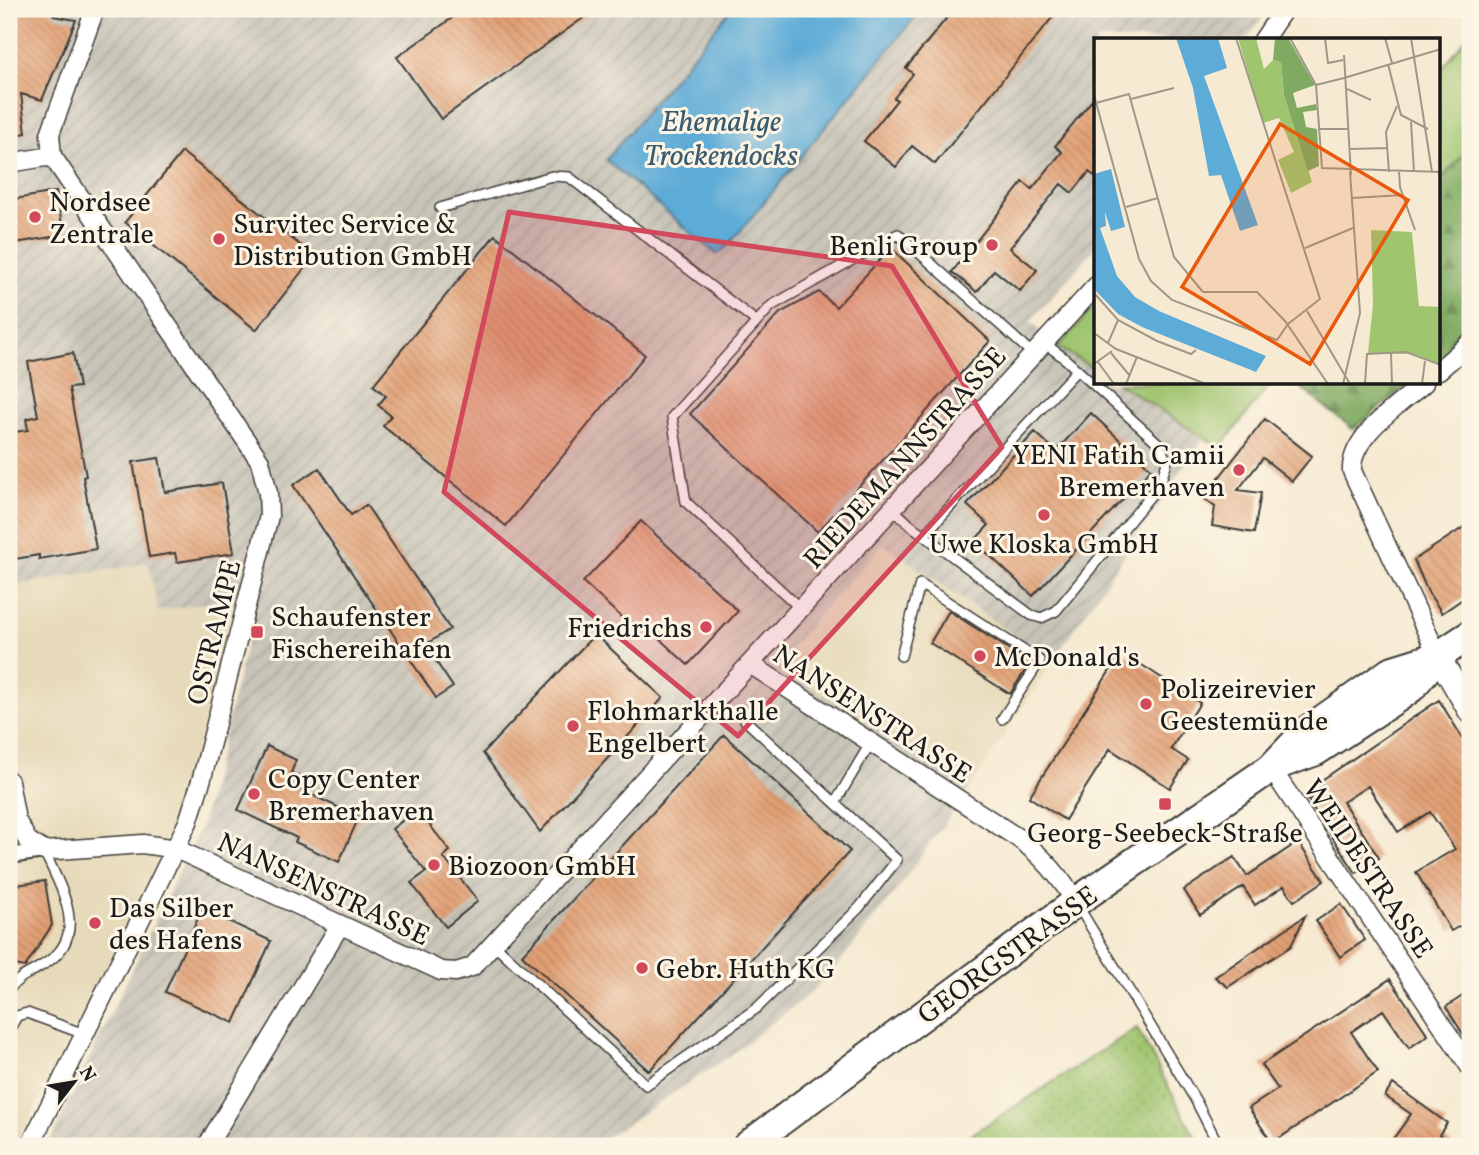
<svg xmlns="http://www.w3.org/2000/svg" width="1479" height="1155" font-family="Vollkorn,serif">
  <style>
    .built { fill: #e7daba }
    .industrial { fill: url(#industrial-furrows) }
    .grass { fill: #a0c56f; stroke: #5e7046; stroke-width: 2 }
    .forest { fill: url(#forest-firs); stroke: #4e633f; stroke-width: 2 }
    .garden { fill: url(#garden-dots); stroke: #5e7046; stroke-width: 2 }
    .water { fill: #5dabd7; stroke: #3c647a; stroke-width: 2 }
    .building { fill: url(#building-back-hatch) }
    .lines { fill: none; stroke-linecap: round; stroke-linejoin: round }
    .service-casing { stroke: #3d3b37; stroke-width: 12 }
    .pedestrian-casing { stroke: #3d3b37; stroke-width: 18 }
    .minor-casing { stroke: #3d3b37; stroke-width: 21 }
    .tertiary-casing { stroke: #3d3b37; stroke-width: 26 }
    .primary-casing { stroke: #3d3b37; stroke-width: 32 }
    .service { stroke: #fff; stroke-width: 9 }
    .pedestrian { stroke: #fff; stroke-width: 14 }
    .minor { stroke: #fff; stroke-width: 18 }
    .tertiary { stroke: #fff; stroke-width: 23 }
    .primary { stroke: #fff; stroke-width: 28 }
    .marked { fill: #d1495b; fill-opacity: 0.2; stroke: #d1495b; stroke-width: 5; stroke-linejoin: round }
    .poi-dot { fill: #d1495b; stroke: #fcf5e5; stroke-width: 2.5 }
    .labels { text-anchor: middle; stroke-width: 6; stroke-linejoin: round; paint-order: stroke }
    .poi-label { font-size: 28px; fill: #1c1c1c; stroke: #fcf5e5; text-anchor: start }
    .street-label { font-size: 28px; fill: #1c1c1c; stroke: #fcf5e5 }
    .water-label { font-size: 30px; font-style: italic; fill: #395c70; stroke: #fcf5e5 }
    .inset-road { fill: none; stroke: #9f9889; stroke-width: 2 }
    .view { fill: #e8590c; fill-opacity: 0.15; stroke: #e8590c; stroke-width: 3.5 }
    .inset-edge { fill: none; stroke: #1c1c1c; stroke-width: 3.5 }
  </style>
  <defs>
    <pattern id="industrial-furrows" width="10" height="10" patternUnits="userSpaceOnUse" patternTransform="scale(1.75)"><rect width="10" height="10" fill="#c8c4b8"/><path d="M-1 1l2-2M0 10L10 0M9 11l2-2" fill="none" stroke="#aba89e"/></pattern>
    <pattern id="forest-firs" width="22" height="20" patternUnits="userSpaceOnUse" patternTransform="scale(1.75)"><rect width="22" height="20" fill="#80aa62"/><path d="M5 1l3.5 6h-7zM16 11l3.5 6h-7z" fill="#688a50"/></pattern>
    <pattern id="garden-dots" width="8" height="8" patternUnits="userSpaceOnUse" patternTransform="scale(1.75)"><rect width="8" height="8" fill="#a0c56f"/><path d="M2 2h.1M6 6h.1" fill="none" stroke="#89a960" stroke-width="1.8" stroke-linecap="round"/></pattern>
    <pattern id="building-back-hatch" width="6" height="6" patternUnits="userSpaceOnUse" patternTransform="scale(1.75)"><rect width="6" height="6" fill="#e19f73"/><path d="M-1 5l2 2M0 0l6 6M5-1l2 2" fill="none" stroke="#c08863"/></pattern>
  </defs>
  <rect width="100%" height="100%" fill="#fcf5e5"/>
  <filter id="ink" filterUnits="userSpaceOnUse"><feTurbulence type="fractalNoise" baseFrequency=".0143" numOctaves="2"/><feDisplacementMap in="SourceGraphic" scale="14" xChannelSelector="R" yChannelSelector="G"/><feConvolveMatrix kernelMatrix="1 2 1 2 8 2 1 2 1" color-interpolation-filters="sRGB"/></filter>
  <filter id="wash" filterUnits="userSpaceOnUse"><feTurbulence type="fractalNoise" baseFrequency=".00686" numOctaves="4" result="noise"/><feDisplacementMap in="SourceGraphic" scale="28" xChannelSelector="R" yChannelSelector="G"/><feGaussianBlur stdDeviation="1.57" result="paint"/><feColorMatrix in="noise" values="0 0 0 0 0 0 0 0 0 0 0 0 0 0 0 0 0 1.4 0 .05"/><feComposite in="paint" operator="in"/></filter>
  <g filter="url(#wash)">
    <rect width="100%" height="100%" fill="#f6ead2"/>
    <path class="built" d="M883 544 1052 662 970 788 803 682 793 674 788 663V655L795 643Z
      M150 563 158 611 235 598 179 822 16 1146H9V586Z"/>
    <path class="industrial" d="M9 9H731L606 159 717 254 730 245 922 9H1269L1246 40H1096V247L1030 321 1058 347 1096 370V383H1118L1204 437 1052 662 883 544 814 620 795 643 788 655V663L793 674 803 682 970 788 892 896 828 976 800 1001 731 1055 593 1146H48L202 823 257 601 235 598 158 611 149 563 9 586Z"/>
    <path class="grass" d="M1470 32V147L1439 182V73Z
      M1096 305V370L1058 347Z
      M1118 383H1271L1220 448Z"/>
    <path class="forest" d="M1470 147V336L1439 361V182Z
      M1295 383H1411L1353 429Z"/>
    <path class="garden" d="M1137 1028 1200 1146H954Z"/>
    <path class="water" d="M731 9H922L729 245 717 255 606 160Z"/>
    <g id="blocks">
      <path class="building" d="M39 9H51L54 16 76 20 42 100 21 94 26 133 9 137V14Z
        M465 9H596L441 119 397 57Z
        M954 9H1059L935 164 912 146 896 167 864 141 897 100 894 98 913 74 906 68Z
        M1096 95V177L1089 172 1072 193 1061 184 1010 248 1037 270 1020 291 994 270 977 292 952 272 1023 182 1032 189 1062 152 1055 146Z
        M182 152 314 256 256 330 125 222Z
        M56 192 64 235 9 244V200Z
        M495 235 645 355 506 526 383 426 391 416 378 405 386 396 373 385Z
        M891 248 990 341 818 532 690 414 780 313 819 292 836 307Z
        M73 353 79 387 69 388 86 476 83 477 96 549 39 559V555L9 560V433L28 430 26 419 38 416 28 362Z
        M1091 413 1151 469 1033 596 974 541 989 525 967 505 1035 432 1056 451Z
        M1265 419 1312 456 1292 481 1263 458 1238 490 1261 493 1254 533 1212 526 1215 507 1203 498Z
        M159 458 165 492 222 483 234 553 177 562 175 553 149 557 133 462Z
        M319 468 351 515 366 505 450 629 425 645 453 687 436 698 293 485Z
        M641 521 738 611 688 665 652 632 645 639 583 582Z
        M1470 523V594L1442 613 1428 592 1414 560Z
        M949 611 1030 663 1010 694 930 643Z
        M595 634 663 698 540 832 483 753Z
        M1122 652 1200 703 1171 749 1188 760 1170 788 1110 749 1065 820 1029 797Z
        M1439 700 1470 750V920L1451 931 1416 872 1455 849 1430 812 1398 832 1368 786 1343 802 1379 858 1356 873 1308 800 1317 795 1314 791 1322 786 1319 782Z
        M724 735 850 851 649 1071 522 955Z
        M267 746 296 760 291 773 302 778 297 788 359 817 339 862 295 842 297 838 238 810Z
        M417 809 450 851 443 857 478 901 446 927 411 883 426 872 392 829Z
        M1298 842 1324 881 1294 901 1284 886 1255 905 1243 887 1200 915 1184 890 1234 857 1247 876Z
        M45 881 52 925 25 967 9 964V886Z
        M1341 904 1365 940 1340 957 1316 921Z
        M202 909 271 941 234 1023 165 992Z
        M1305 916 1291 946 1228 987 1215 977Z
        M1390 979 1428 1035 1409 1048 1383 1010 1351 1032 1378 1072 1272 1143 1249 1108 1278 1089 1261 1065Z
        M1470 991V1045L1446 1007Z
        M1393 1084 1447 1123 1439 1135 1454 1146H1388L1411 1114 1385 1096Z"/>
    </g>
  </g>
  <g filter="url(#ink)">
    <use href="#blocks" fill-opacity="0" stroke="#3d3b37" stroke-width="2"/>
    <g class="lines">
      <g class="service-casing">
        <path id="service" d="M440 208 552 176 569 177 757 322
          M893 509 909 524 1031 615 1041 618 1056 611 1160 484 1167 462 1158 443 1063 357 1044 343
          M924 535 1077 370
          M801 609 686 502 672 417 771 306 898 234 1034 355
          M901 656 920 584 1040 661 1002 719
          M835 803 871 742
          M1078 906 1196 1101 1219 1146
          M494 944 646 1085 757 1008 859 908 897 860 745 720
          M9 990C17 977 31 973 43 965 91 937 62 890 44 851
          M9 1030 17 1016 27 1013 84 1034"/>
      </g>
      <g class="pedestrian-casing">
        <path id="pedestrian" d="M9 856 44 851"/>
      </g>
      <g class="minor-casing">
        <path id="minor" d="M1263 40 1284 9
          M9 163 52 156
          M1439 370 1470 343
          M1424 383C1399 405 1350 436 1352 471L1438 656
          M750 664 1018 838C1043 856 1059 876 1076 902
          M1271 768 1470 1067
          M9 781 16 820 28 841 44 851 143 844 176 849 441 971 456 972 472 967 1096 286
          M30 1146 188 822 202 778 269 516 268 493 260 461 52 156 50 134 95 9
          M207 1146 340 925
          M1465 1146 1470 1140"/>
      </g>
      <g class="tertiary-casing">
        <path id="tertiary" d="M1438 656 1470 711"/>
      </g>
      <g class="primary-casing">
        <path id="primary" d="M1280 764 1316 751 1400 696 1411 688 1438 656
          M747 1146 1076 902 1271 768 1305 732 1393 670 1438 656 1470 635"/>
      </g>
      <use href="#service" class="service"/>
      <use href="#pedestrian" class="pedestrian"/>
      <use href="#minor" class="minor"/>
      <use href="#tertiary" class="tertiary"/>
      <use href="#primary" class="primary"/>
    </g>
  </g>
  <path class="marked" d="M509 212 892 266 1002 447 738 736 444 492Z"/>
  <g class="poi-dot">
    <circle cx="35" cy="217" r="7"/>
    <circle cx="219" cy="239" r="7"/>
    <circle cx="992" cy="245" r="7"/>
    <circle cx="1239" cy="470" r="7"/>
    <circle cx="1044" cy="515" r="7"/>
    <circle cx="706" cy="627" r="7"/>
    <rect x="250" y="625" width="14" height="14" rx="3.5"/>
    <circle cx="980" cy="656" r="7"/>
    <circle cx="1146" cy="704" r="7"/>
    <circle cx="573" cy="726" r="7"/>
    <circle cx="254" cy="794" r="7"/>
    <rect x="1158" y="797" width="14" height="14" rx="3.5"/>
    <circle cx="434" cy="865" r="7"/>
    <circle cx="95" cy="923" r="7"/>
    <circle cx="642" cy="968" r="7"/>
  </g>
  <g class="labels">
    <g class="poi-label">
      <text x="49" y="211">Nordsee<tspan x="49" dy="32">Zentrale</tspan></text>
      <text x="233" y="233">Survitec Service &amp;<tspan x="233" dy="32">Distribution GmbH</tspan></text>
      <text x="978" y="255" text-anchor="end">Benli Group</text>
      <text x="1225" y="464" text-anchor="end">YENI Fatih Camii<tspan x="1225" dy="32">Bremerhaven</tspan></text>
      <text x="1044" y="553" text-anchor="middle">Uwe Kloska GmbH</text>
      <text x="271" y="626">Schaufenster<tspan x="271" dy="32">Fischereihafen</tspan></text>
      <text x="692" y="637" text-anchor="end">Friedrichs</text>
      <text x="994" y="666">McDonald's</text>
      <text x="1160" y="698">Polizeirevier<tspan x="1160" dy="32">Geestemünde</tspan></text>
      <text x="587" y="720">Flohmarkthalle<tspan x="587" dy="32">Engelbert</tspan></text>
      <text x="268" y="788">Copy Center<tspan x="268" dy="32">Bremerhaven</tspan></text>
      <text x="1165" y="842" text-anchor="middle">Georg-Seebeck-Straße</text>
      <text x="448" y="875">Biozoon GmbH</text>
      <text x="109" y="917">Das Silber<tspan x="109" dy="32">des Hafens</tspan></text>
      <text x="656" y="978">Gebr. Huth KG</text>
    </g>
    <g class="street-label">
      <text transform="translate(904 457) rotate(-48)" y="10">RIEDEMANNSTRASSE</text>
      <text transform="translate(213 632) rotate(-76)" y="10">OSTRAMPE</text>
      <text transform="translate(873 713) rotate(33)" y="10">NANSENSTRASSE</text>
      <text transform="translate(1369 868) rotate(56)" y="10">WEIDESTRASSE</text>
      <text transform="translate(324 888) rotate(25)" y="10">NANSENSTRASSE</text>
      <text transform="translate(1007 954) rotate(-36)" y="10">GEORGSTRASSE</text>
    </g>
    <g class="water-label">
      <text x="721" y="131">Ehemalige<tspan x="721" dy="34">Trockendocks</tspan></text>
    </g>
  </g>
  <g transform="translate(1094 38)">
    <rect width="346" height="346" fill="#f6ead2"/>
    <path d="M144 0H162L170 31 179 22 187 24 190 57 218 144 197 155 184 122 200 114 185 80 169 85Z" fill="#a0c56f"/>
    <path d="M181 0H194L221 47 199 55 203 70 222 66 223 72 209 74 212 89 223 91 225 128 214 133 190 57 187 24 179 22Z" fill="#80aa62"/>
    <path d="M277 192 318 194 325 268 346 269V326L320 316 274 315 279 266Z" fill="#a0c56f"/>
    <path d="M82 0H124L133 30 110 38 164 187 146 193 127 137 115 138 99 50ZM17 131 31 189 17 193 11 174 12 188 6 190 23 238 41 259 65 273 172 318 162 334 48 289 24 276 0 251V136Z" fill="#5dabd7"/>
    <path class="inset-road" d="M196 0 222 47 228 130 347 134M231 0 234 25 249 22M291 0 298 25M317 0 338 134M250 17 257 137M294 26 307 77 334 91M250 40 347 11M222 47 250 40M253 51 277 62M0 57 45 221 57 243 78 262 183 302 194 286 226 261 142 0M37 61 80 50M2 65 35 56 80 219 109 254M317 84 320 134M224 91H254M256 111 293 110M295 134 292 94 303 68M305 134 306 149 321 192M258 160 309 157M32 169 64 160M211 210 259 190M109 254H163L191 283 234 346M0 255 24 282 63 303 97 316 102 312M213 273 256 346M0 295 22 311 112 346M14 305 24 282M17 315 36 338M297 315 298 346M4 324 20 346M0 326 18 313M32 346 43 319M249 346 266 275 256 134M271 346 273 316 312 314 347 327M328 346 331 323"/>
    <path class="view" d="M186 86 314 162 216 326 88 249Z"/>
    <rect width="346" height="346" class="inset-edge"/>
  </g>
  <rect width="1479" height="1155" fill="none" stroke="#fcf5e5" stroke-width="35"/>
  <g transform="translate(74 1082) rotate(59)" stroke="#fcf5e5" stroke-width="5" paint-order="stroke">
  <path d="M0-5L12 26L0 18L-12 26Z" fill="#1c1c1c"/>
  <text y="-10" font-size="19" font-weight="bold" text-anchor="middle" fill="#1c1c1c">N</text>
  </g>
</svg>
